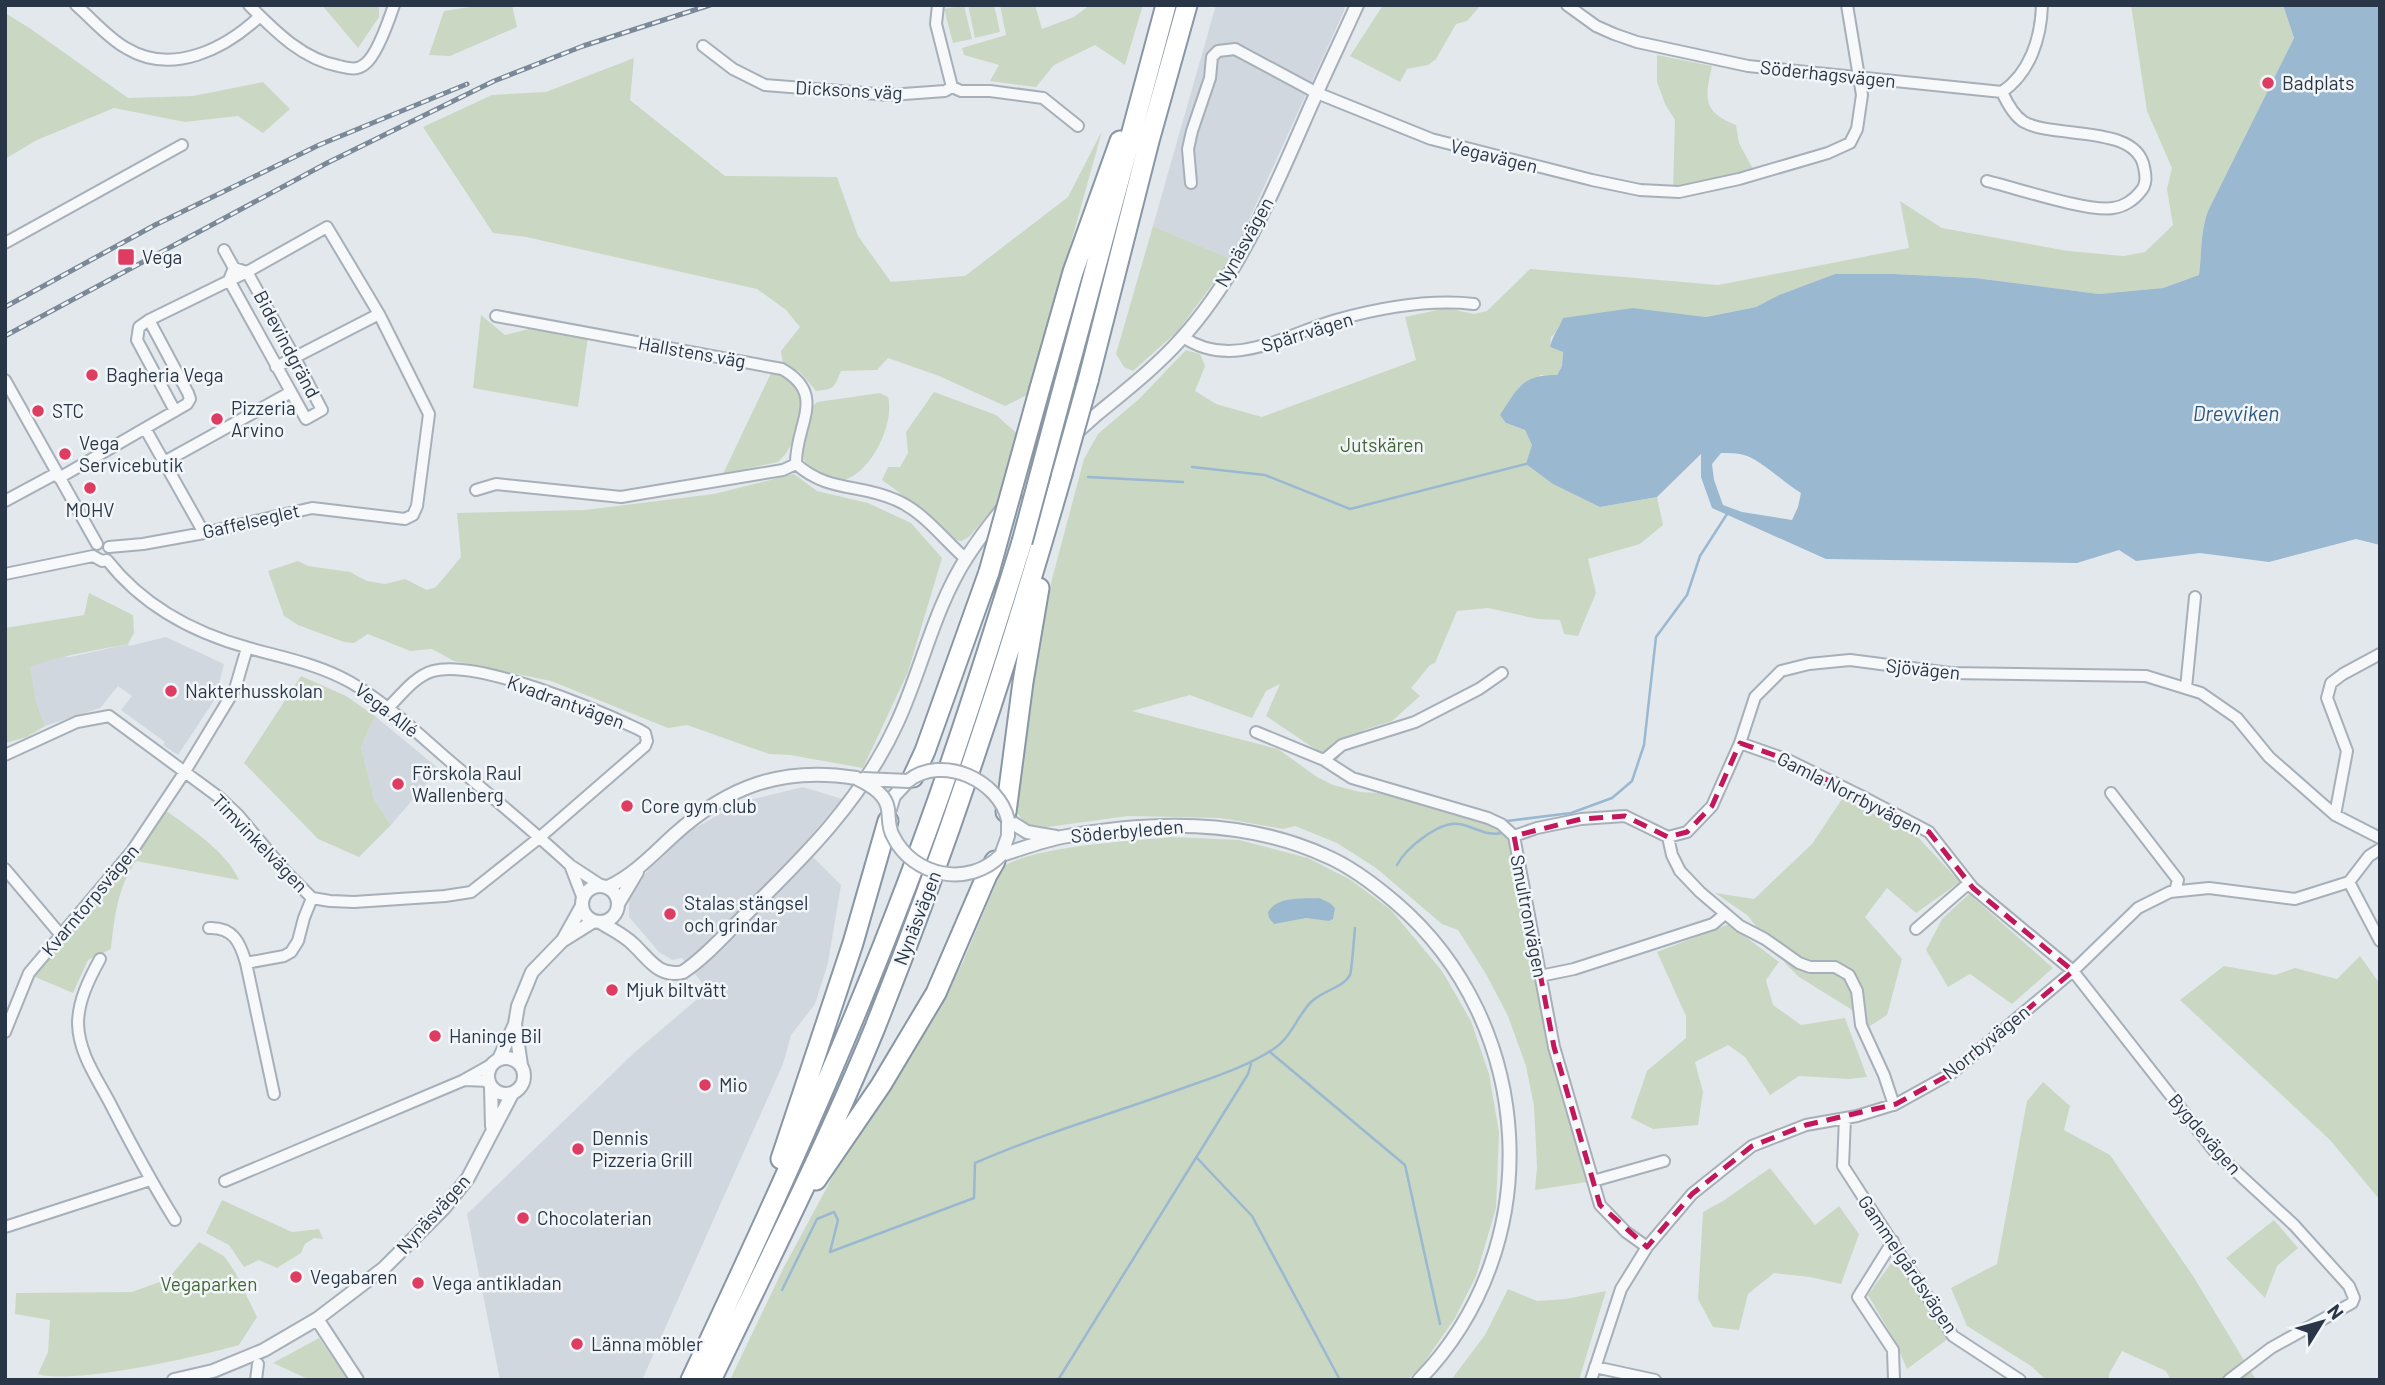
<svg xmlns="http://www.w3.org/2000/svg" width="2385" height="1385" font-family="Barlow,sans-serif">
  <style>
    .built { fill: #d1d7df }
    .green { fill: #cad8c3 }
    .water { fill: #9ab8d0; fill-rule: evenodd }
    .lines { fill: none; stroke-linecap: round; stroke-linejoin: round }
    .stream { stroke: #9ab8d0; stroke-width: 2.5 }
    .minor-casing { stroke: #a7afb8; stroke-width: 14 }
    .tertiary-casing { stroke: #a7afb8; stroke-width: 16 }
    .motorway-casing { stroke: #8896a5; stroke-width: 23 }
    .minor { stroke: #f6f8fa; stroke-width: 10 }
    .tertiary { stroke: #f6f8fa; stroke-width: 12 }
    .motorway { stroke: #fff; stroke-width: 19 }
    .rail-casing { stroke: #7a8898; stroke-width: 5 }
    .rail { stroke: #f3f6f9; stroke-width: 2.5; stroke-dasharray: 8; stroke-linecap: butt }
    .tertiary-bridge-casing { stroke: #a7afb8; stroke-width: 16; stroke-linecap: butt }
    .motorway-bridge-casing { stroke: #8896a5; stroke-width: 23; stroke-linecap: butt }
    .tertiary-bridge { stroke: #f6f8fa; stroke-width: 12 }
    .motorway-bridge { stroke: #fff; stroke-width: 19 }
    .marked { fill: none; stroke: #c2185b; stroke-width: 5; stroke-dasharray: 14 9; stroke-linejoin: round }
    .poi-dot { fill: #de3c60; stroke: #f3f6f9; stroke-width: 2.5 }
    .labels { text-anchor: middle; stroke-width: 5; stroke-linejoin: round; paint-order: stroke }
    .street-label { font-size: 19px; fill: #283647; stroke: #f3f6f9 }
    .poi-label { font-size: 19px; fill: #283647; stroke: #f3f6f9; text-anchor: start }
    .park-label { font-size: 19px; fill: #416534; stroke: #f3f6f9 }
    .water-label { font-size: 21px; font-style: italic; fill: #2d5981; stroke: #f3f6f9 }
  </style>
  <rect width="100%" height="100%" fill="#e3e8ed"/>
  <path class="built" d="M1216 5H1345L1344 11 1231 259 1153 226Z
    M166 637 224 664 215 699 178 755 163 745 165 742 121 710 132 696 118 686 100 708 45 726 36 701 29 667 58 656 70 657 128 644 129 646Z
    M375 716 439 769 391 825 374 799 361 747Z
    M803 787 842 799 802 846 841 885 828 963 815 1004 791 1035 783 1064 642 1380H500L467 1214 635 1052 708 990 682 958 672 960 659 952 629 917V896L653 863 693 829 742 802Z"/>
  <path class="green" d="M322 5H379V17L358 48Z
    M483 5H512L517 27 450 56 429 55 444 11Z
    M964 5 972 39 953 43 944 9Z
    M968 5H994L1000 32 975 38Z
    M1000 5H1035L1042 29 1074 17 1090 5H1143L1125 65 1095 45 1054 65 1036 87 990 81 999 65 964 55 962 48 1006 35Z
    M1383 5H1481L1467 21 1456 24 1436 59 1428 65 1407 69 1400 82 1350 56Z
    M2131 5H2283L2294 38 2208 211C2200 232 2202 252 2199 275L2163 288 2099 294 1975 278 1894 274H1835L1779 295 1756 307 1706 317 1633 308 1559 329 1551 337 1550 347 1563 352 1562 366 1556 376 1540 375 1506 423 1525 430 1532 445 1600 507 1657 497 1663 525 1640 544 1588 559 1596 593 1578 636 1564 634 1560 620 1538 619 1488 608 1457 611 1435 663 1430 665 1411 688 1420 696 1392 721 1364 730 1343 750 1336 763 1266 716 1280 684 1266 691 1252 718 1190 695 1132 711 1278 749 1317 777 1333 785 1360 792 1379 793 1498 826 1507 836 1554 1068 1587 1182 1535 1190 1537 1167 1534 1106 1526 1066 1508 1016 1486 974 1458 930 1442 924 1376 868 1337 843 1295 826 1283 829 1220 818 1128 816 1040 828 1026 824 1017 813 1022 750 1031 685 1052 579 1084 459 1098 434 1139 399 1186 350 1200 354 1205 366 1195 391 1216 404 1262 417 1416 360 1405 317 1446 308 1474 314 1487 311 1530 269 1718 285 1909 248 1900 201 1942 228 2068 251 2124 256 2145 252 2173 225 2167 189 2172 168 2147 111Z
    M5 13 31 29 128 98 193 96 263 82 290 109 263 133 238 116 185 122 114 108 37 140 5 159V110L7 108 5 102Z
    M1657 55 1712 66C1705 98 1702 112 1736 125L1739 143 1753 169 1701 185 1673 190 1675 120 1665 104 1657 82Z
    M634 58 630 100 725 176 837 177 858 236 891 282 965 276 1068 197 1102 131 1029 394 1005 406 939 376 888 358 877 370 841 371C834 388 835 389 816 391L800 372 783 364 781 351 800 327 786 310 757 289 526 237 493 233 423 127 492 95 546 92Z
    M1153 226 1231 259 1178 331 1133 371 1124 367 1116 354Z
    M481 315 505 335 533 328 588 337 578 407 473 388Z
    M772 371C802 383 804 399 796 428 793 442 789 452 778 462L723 474Z
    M934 392 996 415 1021 437 1006 493 970 536 962 541 953 540C932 516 908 499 882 480L888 467H900L908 453 906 432Z
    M880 393 888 397C895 423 871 474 843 480 835 482 829 479 822 476 811 472 807 468 803 457L812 407 817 402Z
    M794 474 817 491 868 503 911 523 942 558 908 672 863 768 790 755 769 754 687 725 668 728 551 681 454 661 432 649 410 651 368 634 354 643 344 642 298 625 284 616 268 571 298 561 308 566 350 572 367 581 385 584 405 579 427 590 436 587 461 557 457 513 585 510 714 494Z
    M89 593 133 615 134 633 128 644C94 651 61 655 30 667L36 701 45 726 27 737 5 743V628L84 615Z
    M301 676 346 696 375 716 361 747 374 799 391 825 359 857 318 839 244 763Z
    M1842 799 1913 832 1960 882 1916 913 1887 888 1865 917 1902 959 1887 1015 1870 1026 1849 1008 1799 977 1787 965 1747 915 1715 893 1754 899 1812 844Z
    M165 810C189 827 227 852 239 880L136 861C118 886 114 919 111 949L88 960 73 993 33 976Z
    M1172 837 1239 840 1308 858 1351 880 1391 910 1442 971 1471 1021 1489 1074 1499 1132 1496 1208 1476 1276 1455 1318 1421 1367 1407 1380H730L783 1269 834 1174 962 964 1003 867C1033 846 1132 841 1172 837Z
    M1969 894 2053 968 2012 1004 1970 974 1948 987 1926 950 1942 919Z
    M1729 924 1779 962 1766 980 1773 1005 1801 1025 1845 1018 1867 1077 1849 1079 1799 1076 1770 1095 1745 1057 1728 1045 1695 1062 1703 1092 1698 1125 1653 1129 1631 1118 1647 1071 1686 1038V1016L1657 952Z
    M2360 956 2380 984V1200L2330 1140 2180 1000 2224 966 2275 975 2295 968 2337 979Z
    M2043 1082 2070 1106 2064 1130 2110 1155 2193 1276 2256 1380H2171L2166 1371 2122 1351 2109 1374V1380H2046L2031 1366 1967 1326 1951 1288 1997 1264 2027 1101Z
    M1770 1168 1815 1225 1839 1206 1859 1234 1841 1284 1810 1277 1774 1273 1748 1294 1739 1330 1713 1327 1698 1299 1703 1212 1723 1201Z
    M222 1200 292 1232 319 1229 323 1239 314 1238 305 1244 301 1253 277 1268 259 1260 244 1267 229 1245 206 1233Z
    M2274 1220 2298 1248 2277 1266 2265 1298 2226 1258Z
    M199 1242 224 1256 235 1272 257 1317 239 1345C197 1357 73 1385 38 1374L48 1352 50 1320 15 1314 16 1293 132 1292 168 1279Z
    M1894 1259 1908 1273 1949 1338 1907 1369 1896 1343 1868 1295Z
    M1508 1289 1537 1301 1566 1299 1606 1291 1579 1380H1451L1485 1335Z
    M319 1338 348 1380H310L273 1363Z"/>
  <path class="water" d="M2283 5H2380V545L2356 539 2269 562 2200 553 2136 561 2119 550 2077 563 1826 559 1712 508 1701 477V454L1657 497 1600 507 1553 484 1526 464 1532 445 1525 430 1506 423 1500 415C1518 388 1521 375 1557 375L1562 366 1563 352 1550 347C1552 336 1559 329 1563 318L1633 308 1706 317 1756 307 1779 295 1835 274H1894L1975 278 2099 294 2163 288 2199 275C2202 252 2200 233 2208 211L2294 38ZM1721 453C1728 453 1737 453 1744 455 1760 459 1784 483 1801 493L1798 507 1792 520 1742 512 1723 505 1714 480 1712 464Z
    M1319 898 1330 903 1335 908 1333 919 1329 921 1306 918 1274 924 1269 918 1268 912C1278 896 1301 899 1319 898Z"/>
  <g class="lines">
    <path class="stream" d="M1192 467 1265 475 1350 509 1526 464
      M1088 477 1183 482
      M1507 821 1571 813 1612 798 1632 781 1644 745 1656 637 1687 595 1700 556 1727 514
      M1397 865C1406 848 1439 821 1459 824 1473 826 1487 837 1501 833
      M1270 1052 1405 1165 1440 1324
      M1197 1158 1252 1216 1340 1380
      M782 1290 817 1219 834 1212 838 1220 830 1252 974 1198 975 1163C1039 1135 1107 1115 1172 1092 1207 1079 1244 1069 1275 1048 1291 1037 1298 1015 1311 1002 1323 990 1343 988 1350 975 1352 969 1354 938 1355 928
      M1058 1380 1248 1074 1251 1064"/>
    <g class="minor-casing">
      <path id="minor" d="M76 5C92 19 108 38 126 48 172 76 225 49 260 16
        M249 5C275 31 302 59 339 66 348 68 357 71 365 64 377 55 389 20 394 5
        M938 5 936 24 952 87
        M1567 5 1596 26 1614 34 1637 42 1748 66 2002 92C2030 73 2041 38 2042 5
        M703 46 733 69 765 85 890 95 945 91 952 87 961 91H990L1043 98 1078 126
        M1987 181C2016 188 2087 212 2113 208 2123 207 2134 200 2140 192 2147 185 2146 176 2144 167 2136 124 2054 139 2024 122 2014 116 2007 103 2002 92
        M1191 183 1188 149 1192 131 1210 78 1212 57 1218 51 1235 49 1317 93 1431 139 1592 180 1640 190 1679 192 1739 179 1828 153 1850 143 1857 129 1862 95 1847 5
        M5 243 182 145
        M224 250 234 268 247 272 295 358 322 410 306 419 229 280 234 268
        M496 316 782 369C828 395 795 425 796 464
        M1183 337C1232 371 1287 334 1336 320 1379 308 1430 299 1474 304
        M276 367 379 314
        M5 380 97 544
        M146 430 204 533
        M166 461 291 392
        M59 478 187 404 190 399 188 393 149 320
        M476 490 496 484 621 497 783 470 796 464C829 493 859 483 896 500 924 512 943 539 966 559
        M5 501 57 473
        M109 547 143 544 204 533 312 508 405 519 413 515 417 506 429 414 379 314 327 227 247 272 149 320 139 327 137 340 175 411
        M93 556 102 561 107 560C143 606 194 633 249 648 284 658 318 664 350 682 385 702 415 731 445 757 487 793 530 828 570 865L602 886
        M5 574 93 556
        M2186 688 2195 597
        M1256 732 1324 760 1352 778 1488 818 1501 824 1514 836 1554 1047 1600 1205 1626 1232 1647 1247
        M1740 743 1788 760 1861 796 1929 832 1973 888 2073 971 2215 1152 2294 1225 2349 1286 2354 1298 2352 1303 2271 1348 2229 1380
        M5 755 77 722 109 716 220 798 238 815 286 872 312 898 330 901 354 902 445 896 471 892 539 838 645 746 647 741 645 733 638 729C595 709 478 659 433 671 415 676 401 695 388 708
        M1324 760 1342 745 1415 722 1479 689 1502 673
        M2111 793 2178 880 2175 891
        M2335 815 2347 751 2327 698 2331 683 2343 674 2380 654
        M1514 836 1537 828 1581 819 1625 816 1668 837 1687 832 1712 806 1740 743 1755 697 1781 671 1809 664 1850 660 1950 673 2146 676 2201 693 2237 718 2269 757 2335 815 2380 838
        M1668 837 1672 855 1680 871 1700 892 1740 926 1765 939 1799 963 1810 967H1835L1849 975 1857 991 1861 1025 1884 1075 1894 1105
        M570 865 583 899
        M5 869 60 934
        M2349 882 2380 941
        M209 928C233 927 240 942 246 963
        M1916 929 1969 883
        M100 959C89 979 78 1001 78 1024 79 1055 99 1081 112 1107 132 1146 152 1183 175 1220
        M1540 976 1574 969 1713 924 1725 914
        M5 1032 29 973 132 851 184 773 235 689 247 648
        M465 1080 489 1081
        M274 1094 246 963 284 956 291 952 298 941 304 918 312 898
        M1845 1118 1843 1166 1953 1336 2020 1380
        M225 1181 462 1081 494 1063
        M1593 1181 1664 1161
        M5 1227 150 1180
        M1893 1241 1858 1297 1893 1350 1894 1380
        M1595 1367 1655 1380
        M256 1380 258 1364
        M1591 1380 1621 1289 1647 1247 1692 1194 1752 1146 1806 1125 1857 1116 1896 1104 1952 1073 2073 971 2138 908 2170 892 2209 888 2295 899 2349 882 2369 856 2380 849"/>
    </g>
    <g class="tertiary-casing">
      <path id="tertiary" d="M890 809 894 796 908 781
        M1008 820 1027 832 1056 837
        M1001 855C1021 849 1042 841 1062 837 1150 821 1243 818 1326 856 1352 867 1375 885 1396 903 1536 1023 1550 1246 1419 1380
        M1001 855 1008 836V820
        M582 904a18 18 0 1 1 36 0a18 18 0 1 1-36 0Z
        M608 887C634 875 653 854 674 835 728 786 783 766 856 778
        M618 904 637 872
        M600 922C611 929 624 935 633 944 649 959 659 978 683 972 706 957 725 934 745 915 804 857 862 800 897 723 922 669 934 608 967 557 1002 503 1047 458 1096 415 1125 391 1156 367 1181 339 1244 270 1279 177 1317 92 1330 63 1344 34 1357 5
        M563 940 582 906
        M515 1024 521 1065
        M488 1076a18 18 0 1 1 36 0a18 18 0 1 1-36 0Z
        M499 1059 515 1024 518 1006 532 972 562 941 594 921
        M491 1087 492 1126
        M317 1319 357 1380
        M174 1380 213 1371 264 1350 317 1319 384 1268 444 1208 468 1178 512 1094"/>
    </g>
    <g class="motorway-casing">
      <path id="motorway" d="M1088 381 1149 141 1187 5
        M1064 385 1166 5
        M1040 388 1073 272 1120 141
        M913 777 925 751 989 572
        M1006 812 1023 682 1039 588
        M781 1159 853 943 888 821
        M816 1180 881 1085 936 993 987 875 995 861
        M691 1380C768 1217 843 1053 907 884 950 772 986 657 1022 542
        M711 1380C767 1264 825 1149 874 1030 947 848 1008 662 1062 474"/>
    </g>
    <use href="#minor" class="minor"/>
    <use href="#tertiary" class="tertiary"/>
    <use href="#motorway" class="motorway"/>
    <g class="rail-casing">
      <path id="rail" d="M5 307 155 225 319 145 467 84
        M5 336 327 163 494 81 583 46 710 5"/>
    </g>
    <use href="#rail" class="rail"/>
    <g class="tertiary-bridge-casing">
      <path id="tertiary-bridge" d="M856 778C865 783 875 787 882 796 893 809 885 822 893 836 913 877 969 888 1001 855
        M863 779 908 781C942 754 999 780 1008 820"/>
    </g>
    <g class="motorway-bridge-casing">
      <path id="motorway-bridge" d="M1062 474 1088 381
        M1022 542 1064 385
        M989 572 1040 388"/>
    </g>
    <use href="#tertiary-bridge" class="tertiary-bridge"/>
    <use href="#motorway-bridge" class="motorway-bridge"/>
  </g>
  <path class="marked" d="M1740 743 1788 760 1929 832 1973 888 2073 971 1952 1073 1896 1104 1806 1125 1752 1146 1692 1194 1647 1247 1600 1205 1554 1047 1514 836 1581 819 1625 816 1668 837 1687 832 1712 806Z"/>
  <g class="poi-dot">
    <circle cx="2268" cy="83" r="7"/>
    <rect x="117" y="248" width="18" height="18" rx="3.5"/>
    <circle cx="92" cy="375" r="7"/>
    <circle cx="38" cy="411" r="7"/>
    <circle cx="217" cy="419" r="7"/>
    <circle cx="65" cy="454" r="7"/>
    <circle cx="90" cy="488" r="7"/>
    <circle cx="171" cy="691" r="7"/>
    <circle cx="398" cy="784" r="7"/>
    <circle cx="627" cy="806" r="7"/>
    <circle cx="670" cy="914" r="7"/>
    <circle cx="612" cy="990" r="7"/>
    <circle cx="435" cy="1036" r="7"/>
    <circle cx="705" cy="1085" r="7"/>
    <circle cx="578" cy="1149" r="7"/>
    <circle cx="523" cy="1218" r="7"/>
    <circle cx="296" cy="1277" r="7"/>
    <circle cx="418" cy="1283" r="7"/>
    <circle cx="577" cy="1344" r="7"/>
  </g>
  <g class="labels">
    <g class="street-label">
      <text transform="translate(1828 74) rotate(6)" y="7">Söderhagsvägen</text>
      <text transform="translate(849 90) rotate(3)" y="7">Dicksons väg</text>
      <text transform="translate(1494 156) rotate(14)" y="7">Vegavägen</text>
      <text transform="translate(1244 242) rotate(-61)" y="7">Nynäsvägen</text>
      <text transform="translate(1307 332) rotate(-17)" y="7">Spärrvägen</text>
      <text transform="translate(287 344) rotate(62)" y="7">Bidevindgränd</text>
      <text transform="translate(692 352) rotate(10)" y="7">Hallstens väg</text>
      <text transform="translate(251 521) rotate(-13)" y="7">Gaffelseglet</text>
      <text transform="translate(1923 669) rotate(6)" y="7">Sjövägen</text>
      <text transform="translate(566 702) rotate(20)" y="7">Kvadrantvägen</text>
      <text transform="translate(387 710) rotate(38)" y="7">Vega Allé</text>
      <text transform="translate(1850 793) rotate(27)" y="7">Gamla Norrbyvägen</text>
      <text transform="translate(1127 831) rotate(-5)" y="7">Söderbyleden</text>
      <text transform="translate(260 843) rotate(46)" y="7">Timvinkelvägen</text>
      <text transform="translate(90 900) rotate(-50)" y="7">Kvarntorpsvägen</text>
      <text transform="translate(1529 916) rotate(79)" y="7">Smultronvägen</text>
      <text transform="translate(917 918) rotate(-69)" y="7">Nynäsvägen</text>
      <text transform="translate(1986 1042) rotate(-39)" y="7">Norrbyvägen</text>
      <text transform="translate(2205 1134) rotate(49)" y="7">Bygdevägen</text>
      <text transform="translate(433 1214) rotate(-48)" y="7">Nynäsvägen</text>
      <text transform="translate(1908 1264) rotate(56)" y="7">Gammelgårdsvägen</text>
    </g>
    <g class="poi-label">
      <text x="2282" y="90">Badplats</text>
      <text x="142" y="264">Vega</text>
      <text x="106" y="382">Bagheria Vega</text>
      <text x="231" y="415">Pizzeria<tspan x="231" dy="22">Arvino</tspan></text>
      <text x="52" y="418">STC</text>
      <text x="79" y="450">Vega<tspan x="79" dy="22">Servicebutik</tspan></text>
      <text x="90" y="517" text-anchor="middle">MOHV</text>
      <text x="185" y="698">Nakterhusskolan</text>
      <text x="412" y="780">Förskola Raul<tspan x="412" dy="22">Wallenberg</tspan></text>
      <text x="641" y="813">Core gym club</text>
      <text x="684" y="910">Stalas stängsel<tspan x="684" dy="22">och grindar</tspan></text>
      <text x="626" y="997">Mjuk biltvätt</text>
      <text x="449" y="1043">Haninge Bil</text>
      <text x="719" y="1092">Mio</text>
      <text x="592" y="1145">Dennis<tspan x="592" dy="22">Pizzeria Grill</tspan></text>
      <text x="537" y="1225">Chocolaterian</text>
      <text x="310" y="1284">Vegabaren</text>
      <text x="432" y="1290">Vega antikladan</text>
      <text x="591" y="1351">Länna möbler</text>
    </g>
    <g class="park-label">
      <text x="1382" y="452">Jutskären</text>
      <text x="209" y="1291">Vegaparken</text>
    </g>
    <g class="water-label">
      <text x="2236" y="421">Drevviken</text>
    </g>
  </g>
  <rect width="2385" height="1385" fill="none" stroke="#283647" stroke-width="14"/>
  <g transform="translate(2322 1322) rotate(53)" stroke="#f3f6f9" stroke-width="5" paint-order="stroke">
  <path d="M0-5L12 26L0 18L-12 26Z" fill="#283647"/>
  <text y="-10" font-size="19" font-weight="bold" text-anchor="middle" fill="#283647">N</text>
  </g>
</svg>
